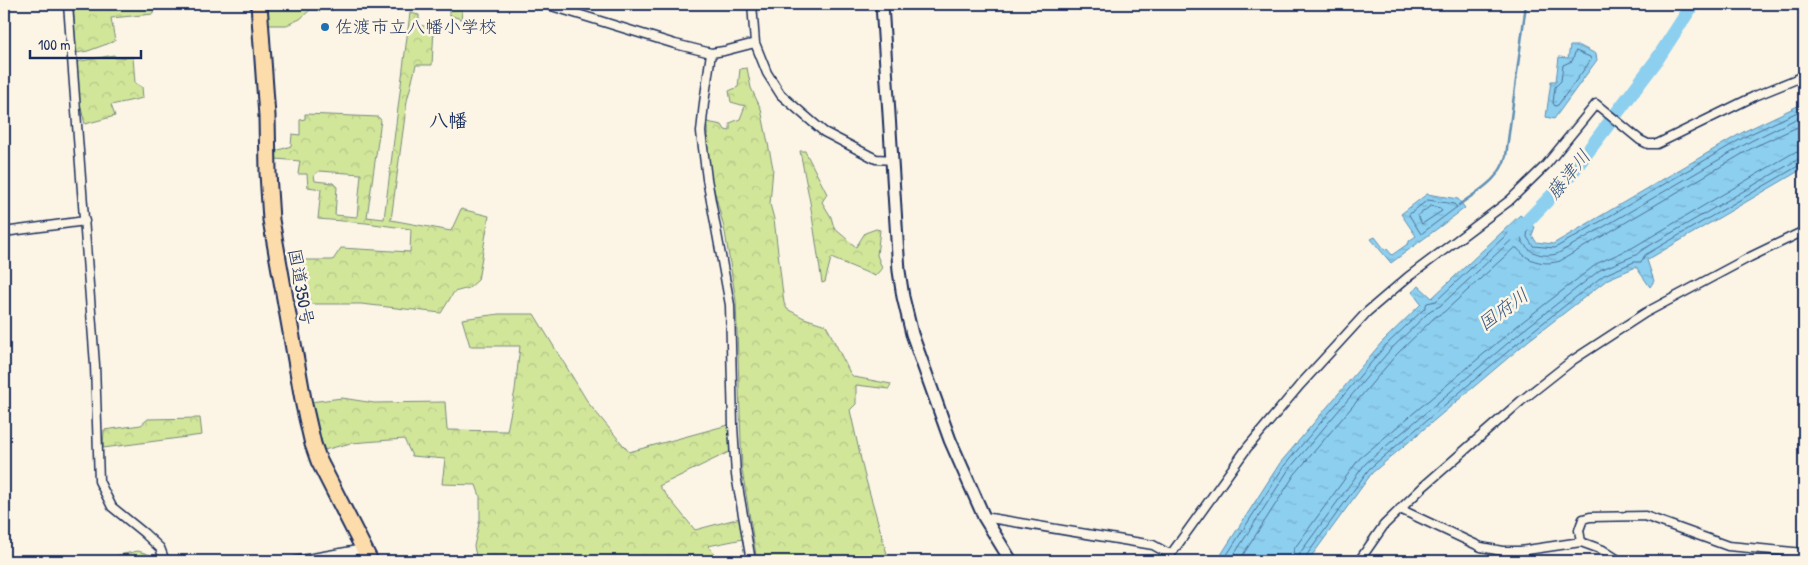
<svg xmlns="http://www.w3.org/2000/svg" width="1808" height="565" font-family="'Patrick Hand','Klee One',sans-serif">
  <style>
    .forest { fill: url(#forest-crowns); stroke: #768a7c; fill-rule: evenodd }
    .garden { fill: #d2e69a; stroke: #768a7c }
    .water { fill: url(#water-ripples); stroke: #5f8fb5 }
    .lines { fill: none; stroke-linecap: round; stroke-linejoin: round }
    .shore { stroke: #496f98; stroke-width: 1 }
    .stream { stroke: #5f8fb5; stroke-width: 2.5 }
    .river { stroke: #8dcfef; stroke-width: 14 }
    .street-casing { stroke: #1b2f5e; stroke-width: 11 }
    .secondary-casing { stroke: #1b2f5e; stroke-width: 15 }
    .highway-casing { stroke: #1b2f5e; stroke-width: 19 }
    .street { stroke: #fcf5e5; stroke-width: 8 }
    .secondary { stroke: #fcf5e5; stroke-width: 11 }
    .highway { stroke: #fddcac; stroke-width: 15 }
    .poi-dot { fill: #1f6fb2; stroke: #fcf5e5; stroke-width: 2 }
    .labels { text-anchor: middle; stroke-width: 5; stroke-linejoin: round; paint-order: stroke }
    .poi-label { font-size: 18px; fill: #1b2f5e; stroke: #fcf5e5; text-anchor: start }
    .street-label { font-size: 18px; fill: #1b2f5e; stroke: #fcf5e5 }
    .neighbourhood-label { font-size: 19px; font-weight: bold; fill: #1b2f5e; stroke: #fcf5e5 }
    .water-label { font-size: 19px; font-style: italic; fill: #385782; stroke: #fcf5e5 }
  </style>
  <defs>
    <pattern id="forest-crowns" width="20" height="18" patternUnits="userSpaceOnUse" patternTransform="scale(1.25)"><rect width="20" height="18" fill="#d2e69a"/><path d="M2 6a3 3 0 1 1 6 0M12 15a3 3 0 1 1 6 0" fill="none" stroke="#b4c687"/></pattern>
    <pattern id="water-ripples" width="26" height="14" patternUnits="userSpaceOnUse" patternTransform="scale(1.25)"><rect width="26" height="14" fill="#8dcfef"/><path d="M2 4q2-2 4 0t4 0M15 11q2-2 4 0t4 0" fill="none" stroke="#79b2cf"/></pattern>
  </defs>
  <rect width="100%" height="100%" fill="#fcf5e5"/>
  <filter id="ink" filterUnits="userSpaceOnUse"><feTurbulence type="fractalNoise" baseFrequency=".02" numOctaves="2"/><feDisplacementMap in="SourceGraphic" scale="10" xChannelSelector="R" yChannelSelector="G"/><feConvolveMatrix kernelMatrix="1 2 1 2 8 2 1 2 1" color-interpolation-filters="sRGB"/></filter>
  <g filter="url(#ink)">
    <path class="forest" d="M73 4H154L153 14 111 18 115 41 88 51 76 53Z
      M449 4H463L461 19 449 15Z
      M410 13 419 15V25L434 28 432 65H416L407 101 391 220 451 231 461 209 489 216 478 280 469 288 454 292 441 313 361 304H308L303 260H333L341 248 410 252 411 229 366 223 318 219 321 189 308 187 307 174H298L300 161 276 159V151L291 146 292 134 300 135V120L305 119V114L378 117 381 120 367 217 384 219ZM319 171 361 174 357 217 335 215 337 187 333 183 315 181 314 175Z
      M114 55 115 58 133 57 135 83 142 87 143 98 111 105 115 116 85 124 78 97 76 62Z
      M747 68 751 88 761 109 773 168 770 204 774 219 784 303 787 309 804 318 826 325 850 373 854 377 891 384 889 389 856 385V404L850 410 864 473 889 561H757L742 470 736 301 725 232 708 166 707 122 722 125 725 130 730 131V123L740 119 745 106 731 102 729 91 738 87 740 69Z
      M800 151H805L827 194 822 202 831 217 834 228 856 247 865 233 876 229 880 230 877 255 882 268 875 276 831 258 825 282 822 283 810 202Z
      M499 314H534L589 404 629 452 728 425 731 451 659 486 695 530 740 518 743 539 708 546 720 561H477L474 546 480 519V496L476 485 442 484 445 459 412 456 404 439 351 443 324 450 315 429 310 402 342 398 374 403 445 402 447 430 507 431 515 390 520 346H470L462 319Z
      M200 418 202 435 103 448 104 430 141 425 148 419Z
      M138 551 154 556 157 561H91Z"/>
    <path class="garden" d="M266 4H340L333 10H310L300 19 287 25H268Z"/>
    <path class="water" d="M1570 46H1580L1596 54 1597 60 1554 119 1546 117 1551 81H1556L1559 57 1568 58Z
      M1804 103V168L1647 260 1654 281 1650 287 1636 267 1608 279 1528 341 1372 473 1308 561H1217L1280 463 1382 342 1421 304 1412 292 1419 286 1432 298 1520 215 1535 227 1532 235 1536 242 1553 244 1745 131Z
      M1427 194 1458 199 1465 208 1391 263 1371 239 1375 237 1385 250 1387 249 1392 255 1409 243V241L1416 236 1401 214Z"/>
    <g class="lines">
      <path class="shore" d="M1576 51 1590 57 1591 60 1558 105 1555 106 1553 103 1555 87 1561 81 1563 65 1572 61Z
        M1428 200 1454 204 1457 207 1421 234 1409 215Z
        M1431 206 1440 208 1442 211 1422 224 1418 216Z
        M1223 561 1284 466 1386 345 1425 308 1427 303 1436 301 1519 223H1522L1528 228 1527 237 1533 246 1555 248 1748 135 1804 109
        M1230 561 1289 469 1390 350 1431 310 1440 306 1517 235H1520C1525 252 1540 258 1557 254L1751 141 1804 115
        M1239 561 1295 474 1396 355 1435 317 1444 312 1514 248H1517C1527 261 1543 266 1560 261L1754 147 1804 124
        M1291 561 1294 549 1359 459 1517 326 1598 263 1632 248 1793 153 1804 151
        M1298 561 1300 553 1365 464 1521 332 1600 270 1636 255 1642 250 1797 160 1804 158
        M1305 561 1306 556 1369 469 1525 337 1604 275 1634 262H1641L1645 255 1800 165 1804 164"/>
      <path class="stream" d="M1459 205C1479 190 1499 181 1506 156L1526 4"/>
      <path class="river" d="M1515 234 1564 183 1656 61 1693 4"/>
      <g class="street-casing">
        <path id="street" d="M68 4 95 365 99 481 112 507 144 533 160 548 165 561
          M545 4 675 44 711 53 724 51 755 43
          M752 4 755 43 767 73 781 95 824 132 876 159 893 160
          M711 53 704 103 701 132 707 179 730 305 733 426 736 475 751 561
          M4 232 85 221
          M1400 509 1481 547 1502 551H1520L1581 542 1603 550 1620 561
          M984 517 1153 545 1171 555
          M1581 542 1579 530 1583 519 1590 517 1645 516 1728 546 1804 553
          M296 561 363 549
          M1166 561 1247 448 1300 385 1367 312 1408 277 1509 201 1546 165 1596 104 1640 140 1648 144H1657L1755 96 1804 76
          M1359 561 1384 525 1424 486 1521 401 1573 360 1645 313 1750 257 1804 231"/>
      </g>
      <g class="secondary-casing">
        <path id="secondary" d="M882 4 899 271 903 297 912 334 950 440 984 517 1011 561"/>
      </g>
      <g class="highway-casing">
        <path id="highway" d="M259 4 267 116 268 173 271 220 304 405 313 444 319 461 370 561"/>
      </g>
      <use href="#street" class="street"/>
      <use href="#secondary" class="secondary"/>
      <use href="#highway" class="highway"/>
    </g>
  </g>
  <circle class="poi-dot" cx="325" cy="27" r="5"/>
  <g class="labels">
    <g class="poi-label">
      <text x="335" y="33">佐渡市立八幡小学校</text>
    </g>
    <g class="street-label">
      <text transform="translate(301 287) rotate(80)" y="6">国道350号</text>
    </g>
    <g class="neighbourhood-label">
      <text x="448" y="127">八幡</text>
    </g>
    <g class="water-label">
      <text transform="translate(1568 174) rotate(-51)" y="7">藤津川</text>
      <text transform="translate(1503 309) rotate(-36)" y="7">国府川</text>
    </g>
  </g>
  <rect width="1808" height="565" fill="none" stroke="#fcf5e5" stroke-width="20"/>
  <rect x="10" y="10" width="1788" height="545" fill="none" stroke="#1b2f5e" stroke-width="2" filter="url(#ink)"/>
  <path d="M30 50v8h111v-8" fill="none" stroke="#1b2f5e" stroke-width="2.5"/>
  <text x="38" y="50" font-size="15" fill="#1b2f5e" stroke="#fcf5e5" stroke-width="4" paint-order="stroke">100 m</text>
</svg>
